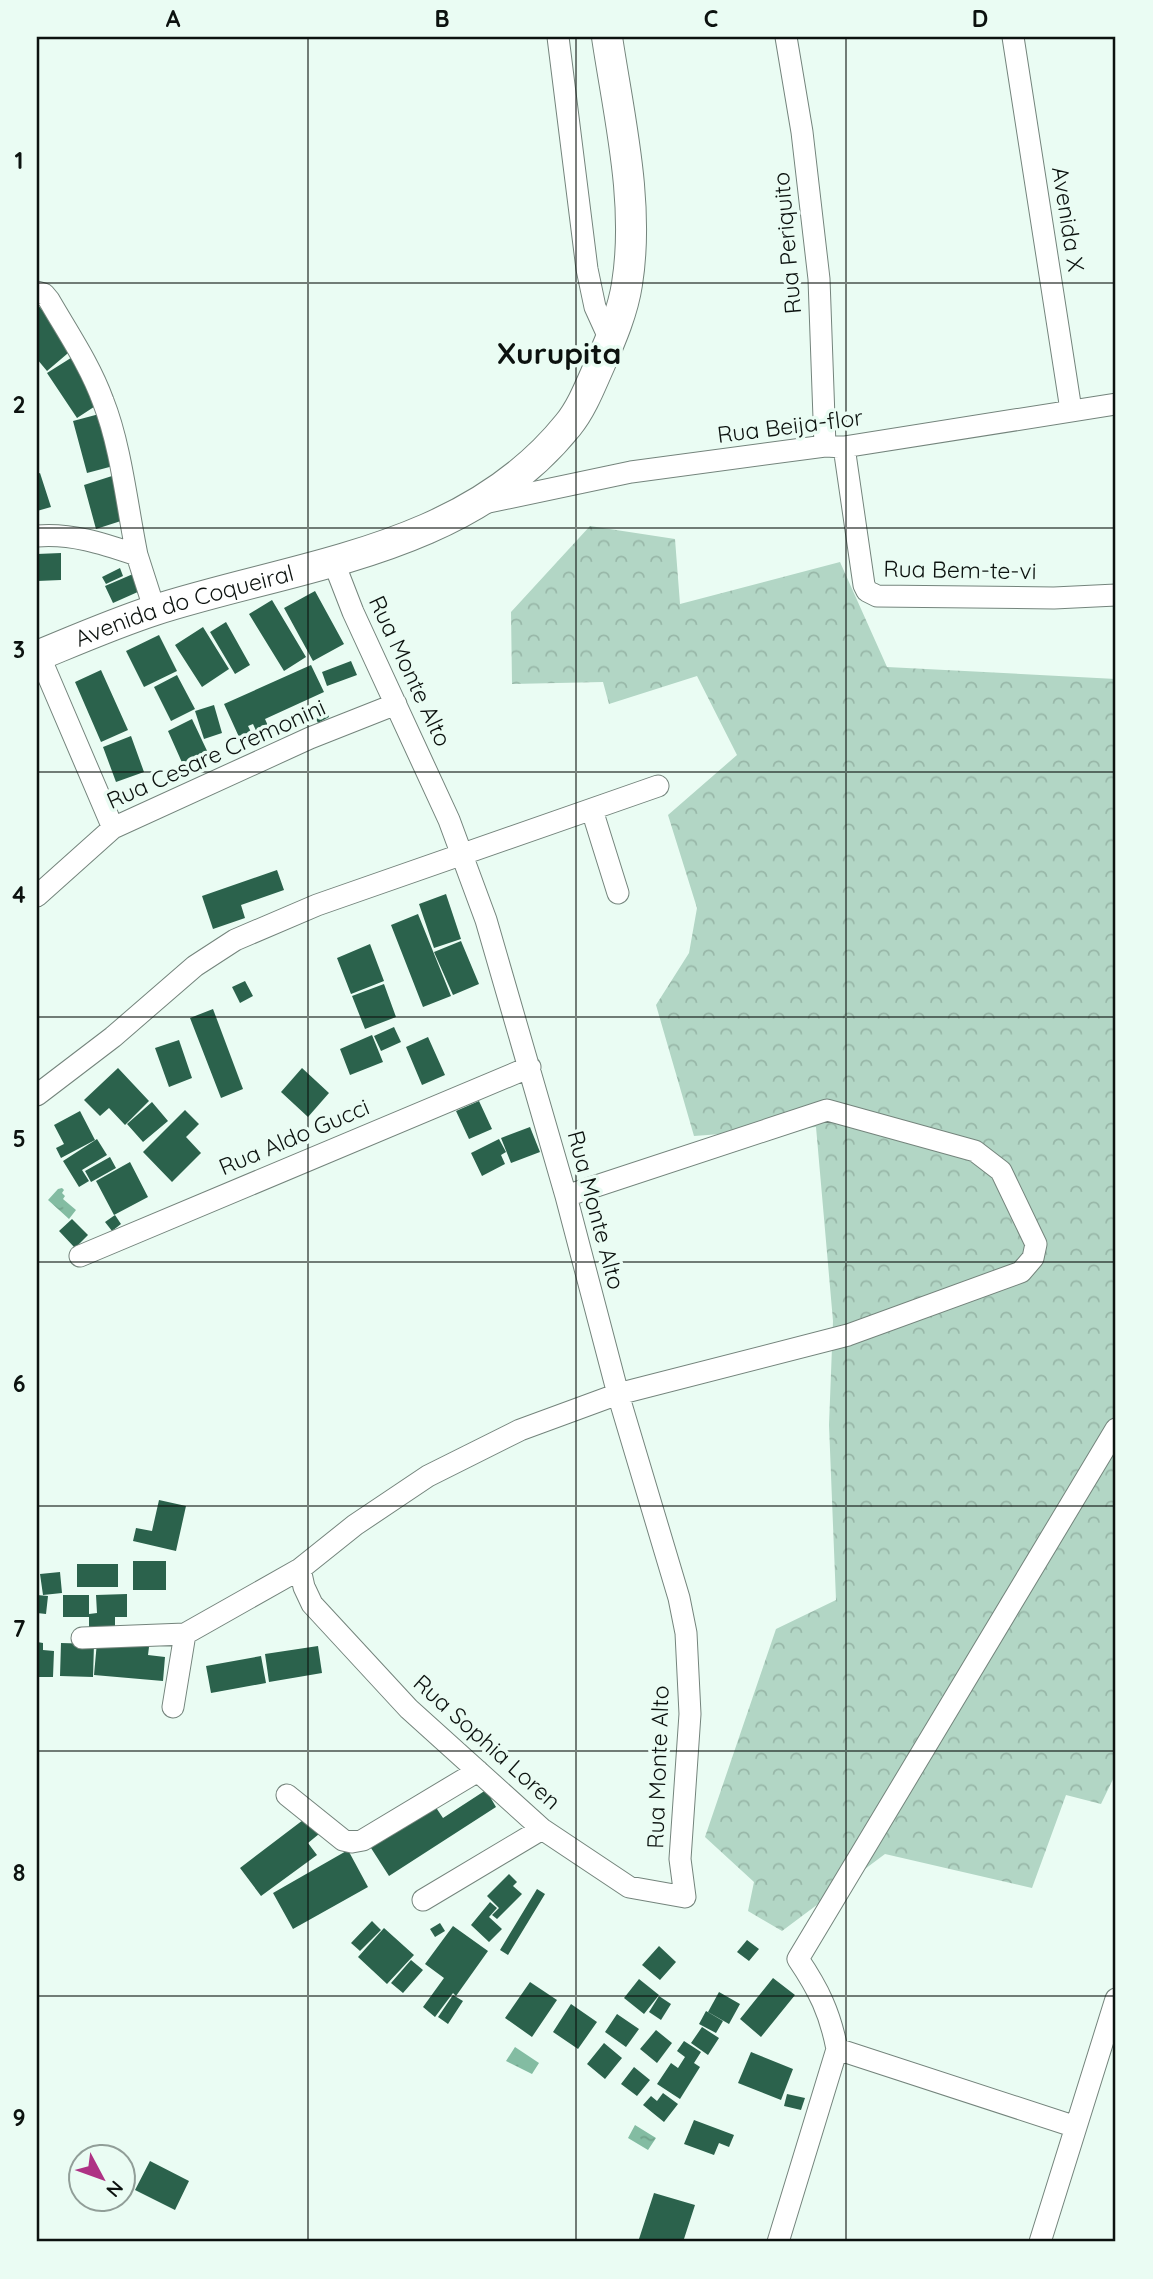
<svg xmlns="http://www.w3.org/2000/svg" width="1153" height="2279" font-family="Quicksand,sans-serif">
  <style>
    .forest { fill: url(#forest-crowns) }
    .water { fill: url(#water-ripples) }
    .building { fill: #2b624c }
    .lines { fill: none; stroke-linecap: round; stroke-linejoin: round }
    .minor-casing { stroke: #74847c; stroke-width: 23 }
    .secondary-casing { stroke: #74847c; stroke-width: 32 }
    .minor { stroke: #fff; stroke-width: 21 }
    .secondary { stroke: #fff; stroke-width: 30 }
    .grid { fill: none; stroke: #0c120f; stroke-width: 2; stroke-opacity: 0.55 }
    .labels { text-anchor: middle; stroke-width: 7; stroke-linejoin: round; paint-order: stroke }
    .street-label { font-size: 23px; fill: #0c120f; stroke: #eafcf3 }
    .district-label { font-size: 30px; font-weight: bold; fill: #0c120f; stroke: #eafcf3 }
    .neatline { fill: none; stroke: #0c120f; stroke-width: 2.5 }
    .grid-label { font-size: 23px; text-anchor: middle; font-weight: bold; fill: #0c120f }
  </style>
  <defs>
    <pattern id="forest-crowns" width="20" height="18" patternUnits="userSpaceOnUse" patternTransform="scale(1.75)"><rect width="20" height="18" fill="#b2d6c5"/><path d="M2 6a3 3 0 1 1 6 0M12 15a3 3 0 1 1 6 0" fill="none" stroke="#98b7a8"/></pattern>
    <pattern id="water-ripples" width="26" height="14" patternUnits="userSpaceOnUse" patternTransform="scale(1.75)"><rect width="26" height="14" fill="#83bca2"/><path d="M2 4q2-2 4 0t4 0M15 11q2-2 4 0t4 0" fill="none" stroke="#70a18a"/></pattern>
  </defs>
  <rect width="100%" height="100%" fill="#eafcf3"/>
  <path class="forest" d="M590 526 675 539 680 604 840 562 887 667 1116 679V1773L1101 1804 1066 1795 1032 1888 885 1854 782 1931 748 1911 754 1882 705 1837 776 1629 836 1600 829 1425 833 1321 816 1127 694 1136 656 1005 689 953 697 908 668 815 737 755 697 676 609 704 603 682 512 684 511 612Z"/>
  <path class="water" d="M62 1188 64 1190 62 1193 65 1196 63 1199 76 1210 69 1219 48 1200 58 1189Z
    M515 2047 539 2063 532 2074 506 2061Z
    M635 2125 656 2138 648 2150 628 2138Z"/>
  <path class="building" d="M37 304 74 348 47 371 37 359Z
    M74 356 103 401 77 418 47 373Z
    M103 413 117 465 87 473 73 421Z
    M40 473 51 507 37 511V474Z
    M112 476 124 520 96 529 84 485Z
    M61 553V580L37 581V554Z
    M120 568 123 576 106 584 102 577Z
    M133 574 140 591 113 603 105 586Z
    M315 591 344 644 313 661 284 608Z
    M272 600 306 657 284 671 249 614Z
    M226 622 250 665 235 674 210 632Z
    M203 627 229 669 202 687 175 645Z
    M159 635 177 671 144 687 126 651Z
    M351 661 357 675 327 686 322 672Z
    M311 665 324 692 265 719 272 735 261 741 253 724 248 726 256 742 244 748 224 704Z
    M101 670 128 730 101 742 75 682Z
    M177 675 195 709 171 721 154 687Z
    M322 701 329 717 318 723 310 707Z
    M214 705 222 733 204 739 195 711Z
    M192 719 209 755 184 767 168 731Z
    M131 736 144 772 116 782 103 747Z
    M277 870 284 890 241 905 245 918 213 929 202 896Z
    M446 894 461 939 434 948 419 904Z
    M418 914 451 996 423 1007 391 925Z
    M461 941 479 984 453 995 434 952Z
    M370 944 384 981 351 994 337 958Z
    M245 981 253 996 240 1003 232 987Z
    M384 984 396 1017 365 1029 352 996Z
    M213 1009 243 1089 221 1098 190 1018Z
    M394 1027 401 1042 381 1051 374 1036Z
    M372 1035 383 1062 350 1075 340 1049Z
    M428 1037 445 1075 422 1085 406 1047Z
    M179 1040 192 1078 169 1087 155 1048Z
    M118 1068 149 1101 125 1125 109 1108 100 1116 84 1100Z
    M302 1068 329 1093 308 1117 281 1092Z
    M479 1101 492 1129 469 1139 456 1111Z
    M152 1102 168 1121 143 1142 127 1124Z
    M185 1110 199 1124 186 1137 201 1153 172 1182 143 1152Z
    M80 1111 95 1140 61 1158 56 1148 64 1144 54 1125Z
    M530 1127 540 1152 511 1163 501 1138Z
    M97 1139 107 1155 82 1170 89 1181 79 1187 63 1161Z
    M499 1139 506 1152 501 1155 505 1164 482 1176 471 1153Z
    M110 1157 116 1168 91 1182 85 1171Z
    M130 1162 148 1197 114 1215 96 1181Z
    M115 1215 121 1224 112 1231 105 1222Z
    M72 1219 88 1235 75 1248 59 1231Z
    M159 1500 186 1506 176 1551 133 1541 136 1528 152 1531Z
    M133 1561H166V1590H133Z
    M77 1564H118V1587H77Z
    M60 1572 62 1593 43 1595 40 1574Z
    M127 1594V1617H115V1628L89 1629V1617H63V1595H89V1614L97 1613 96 1595Z
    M37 1595 48 1596 46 1614 37 1613Z
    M37 1642 43 1643V1650L54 1651 53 1677H37Z
    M97 1642 149 1647 148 1655 165 1657 163 1681 94 1675Z
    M61 1643 94 1644 93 1677 60 1676Z
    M318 1646 322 1673 269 1682 265 1654Z
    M261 1656 266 1683 211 1693 206 1666Z
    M486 1790 496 1807 389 1876 371 1848 435 1806 443 1818Z
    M307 1817 319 1834 308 1843 317 1855 261 1896 240 1868Z
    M348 1850 368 1887 293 1929 273 1893Z
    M509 1874 517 1882 513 1886 522 1894 497 1919 492 1915 499 1908 487 1896Z
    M537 1889 545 1894 508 1955 500 1950Z
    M490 1902 497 1908 489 1917 502 1929 489 1942 471 1925Z
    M372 1921 381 1930 360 1951 351 1943Z
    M440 1923 445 1931 435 1937 430 1929Z
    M453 1926 488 1951 456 1996 453 1993 435 2017 423 2007 444 1978 425 1964Z
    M384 1928 414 1955 387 1984 358 1957Z
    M747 1940 759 1949 749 1961 737 1952Z
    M659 1946 676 1962 660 1980 642 1965Z
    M411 1960 423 1970 403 1993 391 1983Z
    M773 1978 795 1995 761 2037 740 2019Z
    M639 1979 659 1995 644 2014 624 1998Z
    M530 1982 557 2000 532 2037 505 2018Z
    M719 1992 740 2004 729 2024 708 2012Z
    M453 1995 463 2001 448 2024 438 2017Z
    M659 1996 671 2004 661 2020 649 2012Z
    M571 2004 597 2022 578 2049 553 2032Z
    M706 2011 723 2021 716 2033 699 2024Z
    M617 2014 639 2029 626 2047 605 2032Z
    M702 2027 719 2038 708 2055 691 2043Z
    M656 2030 672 2043 657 2063 640 2049Z
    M684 2041 701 2052 694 2063 700 2067 680 2099 657 2084 671 2063 678 2068 685 2057 677 2051Z
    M604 2043 622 2058 605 2079 587 2064Z
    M751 2052 793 2069 781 2100 738 2083Z
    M634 2067 650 2080 637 2096 621 2084Z
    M663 2093 678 2104 664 2122 643 2105 651 2096 657 2101Z
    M787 2094 805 2098 801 2110 784 2106Z
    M694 2120 734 2135 729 2147 719 2143 714 2155 684 2144Z
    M150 2161 189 2181 175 2210 135 2190Z
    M654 2193 695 2205 683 2242H638Z"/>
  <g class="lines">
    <g class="minor-casing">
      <path id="minor" d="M558 37 587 269 595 307 610 340
        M786 37 802 132 819 279 825 446
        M1013 37 1071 410
        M37 292 44 294 49 300C68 333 90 365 103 401 121 446 127 506 137 555
        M844 447 864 585 867 591 877 596 1054 598 1116 595
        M484 503 631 472 825 446 844 447 1116 404
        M37 536C72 533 104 544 137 555L155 611
        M39 655 113 828
        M592 810 618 893
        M37 896 113 828 310 738 396 704
        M37 1095 113 1037 195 966 235 940 317 905 658 786
        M80 1256 530 1067
        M300 1569 304 1587 312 1604 409 1709 542 1829 629 1887 685 1897 680 1859 690 1714 686 1633 679 1598 618 1394 566 1196 486 920 449 820 353 612 334 563
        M82 1638 185 1634
        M173 1707 185 1634 300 1569 355 1525 428 1476 520 1430 618 1394 848 1335 1021 1272 1033 1258 1036 1244 1001 1171 975 1151 827 1110 566 1196
        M287 1795 343 1840 352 1842 363 1840 478 1771
        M423 1900 542 1829
        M837 2049 1076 2127
        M778 2242 837 2049C830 2013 819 1990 798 1959L1116 1429
        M1040 2242 1116 1999"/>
    </g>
    <g class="secondary-casing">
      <g id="secondary">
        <path id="s1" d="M37 656C76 640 115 623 155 610 299 564 466 552 568 425 582 408 591 384 600 364 611 339 623 311 627 284 640 203 619 117 607 37"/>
      </g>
    </g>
    <use href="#minor" class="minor"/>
    <use href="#secondary" class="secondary"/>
  </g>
  <path class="grid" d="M308 37V2242M576 37V2242M846 37V2242M37 283H1116M37 528H1116M37 772H1116M37 1017H1116M37 1262H1116M37 1506H1116M37 1751H1116M37 1996H1116"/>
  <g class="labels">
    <g class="street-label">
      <text transform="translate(1068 219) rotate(81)" y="8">Avenida X</text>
      <text transform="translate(787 243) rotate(-95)" y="8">Rua Periquito</text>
      <text transform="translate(790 426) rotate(-7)" y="8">Rua Beija-flor</text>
      <text transform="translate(960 570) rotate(1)" y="8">Rua Bem-te-vi</text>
      <text dy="8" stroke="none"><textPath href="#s1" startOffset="156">Avenida do Coqueiral</textPath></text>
      <text transform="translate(410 671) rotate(65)" y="8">Rua Monte Alto</text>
      <text transform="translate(216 754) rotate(-24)" y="8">Rua Cesare Cremonini</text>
      <text transform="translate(294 1137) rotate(-23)" y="8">Rua Aldo Gucci</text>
      <text transform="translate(596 1210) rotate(75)" y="8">Rua Monte Alto</text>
      <text transform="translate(487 1742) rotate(42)" y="8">Rua Sophia Loren</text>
      <text transform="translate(658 1767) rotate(-88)" y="8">Rua Monte Alto</text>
    </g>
    <g class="district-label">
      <text x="559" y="364">Xurupita</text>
    </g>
  </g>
  <rect width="1153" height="2279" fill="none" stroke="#eafcf3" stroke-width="77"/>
  <g transform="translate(102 2178) rotate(131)"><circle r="33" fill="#eafcf3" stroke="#919e98" stroke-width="2"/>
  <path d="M0-5L12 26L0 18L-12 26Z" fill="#ae3284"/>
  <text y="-10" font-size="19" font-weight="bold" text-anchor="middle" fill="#0c120f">N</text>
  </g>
  <rect x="38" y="38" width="1076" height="2202" class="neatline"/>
  <g class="grid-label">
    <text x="173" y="27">A</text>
    <text x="442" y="27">B</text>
    <text x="711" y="27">C</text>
    <text x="980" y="27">D</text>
    <text x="19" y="169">1</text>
    <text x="19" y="413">2</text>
    <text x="19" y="658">3</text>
    <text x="19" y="903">4</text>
    <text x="19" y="1147">5</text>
    <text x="19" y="1392">6</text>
    <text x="19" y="1637">7</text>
    <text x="19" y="1881">8</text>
    <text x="19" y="2126">9</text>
  </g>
</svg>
